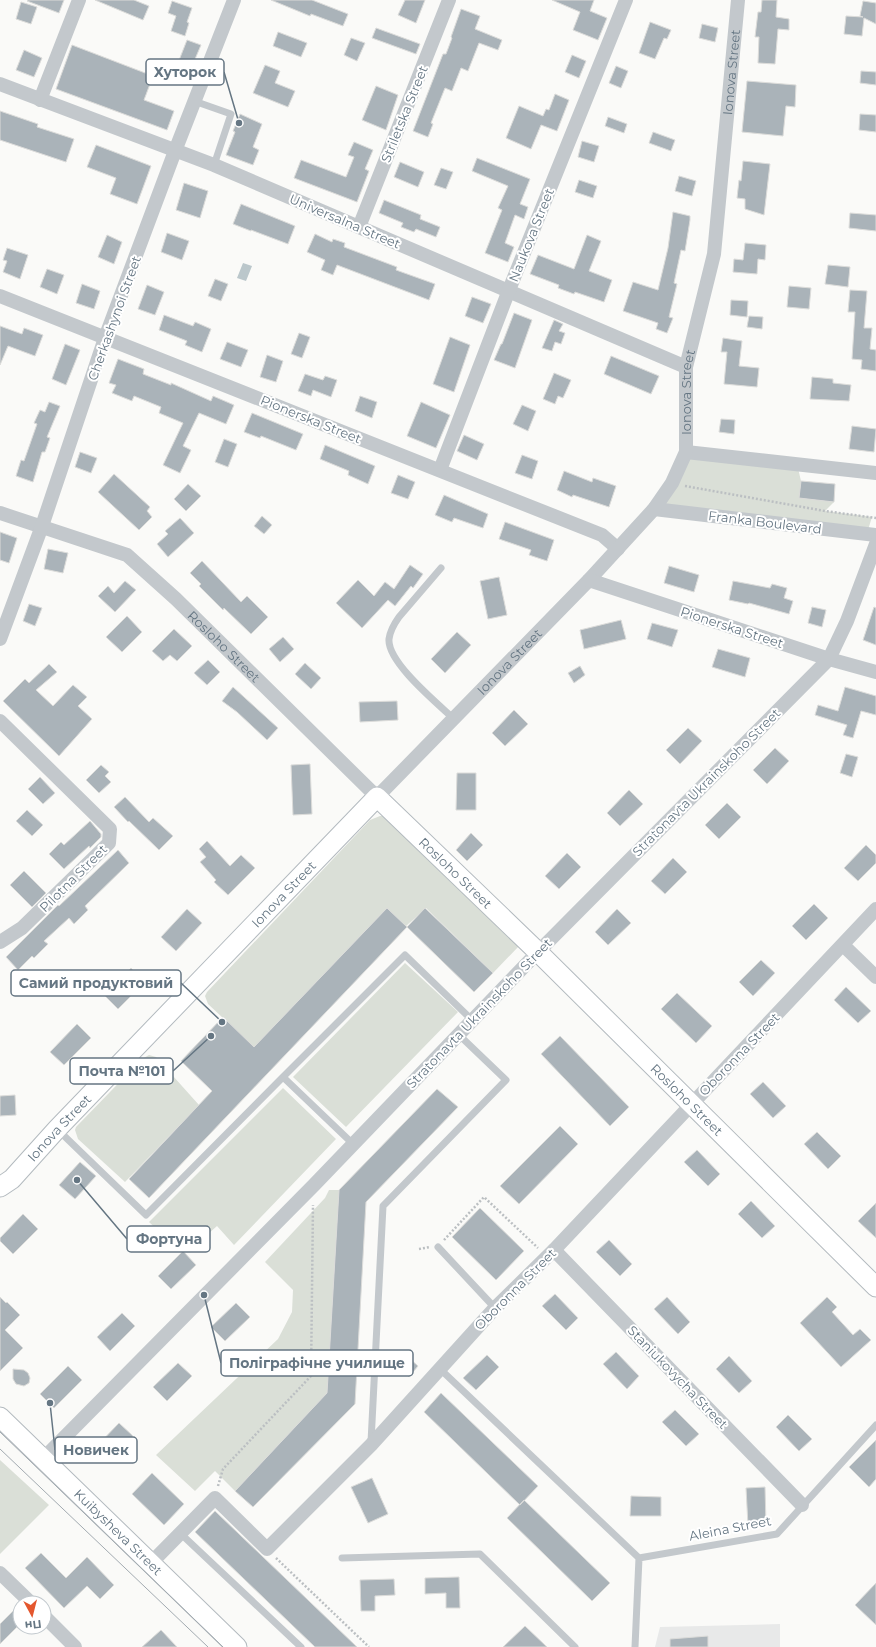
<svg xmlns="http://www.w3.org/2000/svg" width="876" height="1647" font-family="Montserrat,sans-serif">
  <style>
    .built { fill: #e8e9e9 }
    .green { fill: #dadfd7 }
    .water { fill: #bbc7cb }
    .building { fill: #aab3b9; stroke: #dcdcda }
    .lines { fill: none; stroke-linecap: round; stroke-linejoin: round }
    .secondary-casing { stroke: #b3babf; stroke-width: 21 }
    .path { stroke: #bbbfc2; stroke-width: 2.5; stroke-dasharray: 2 2; stroke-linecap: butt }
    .lane { stroke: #c3c8cc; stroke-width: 7 }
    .street { stroke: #c3c8cc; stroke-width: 14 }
    .secondary { stroke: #fff; stroke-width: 19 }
    .tram { stroke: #a2aab0; stroke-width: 1 }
    .labels { text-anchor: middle; stroke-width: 4; stroke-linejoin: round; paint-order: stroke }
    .street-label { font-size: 13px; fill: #657683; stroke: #fff }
    .leader { fill: none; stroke: #657683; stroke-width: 1.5 }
    .callout-dot { fill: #657683; stroke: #fff; stroke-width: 1.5 }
    .callout { fill: #fff; stroke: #657683; stroke-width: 1.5 }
    .callout-label { font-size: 14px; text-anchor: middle; font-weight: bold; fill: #657683 }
  </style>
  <rect width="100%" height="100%" fill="#fafaf8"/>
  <path class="built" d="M780 1624V1647H655L660 1627Z"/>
  <path class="green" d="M686 452 797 464 801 481 799 498 834 502 825 511 872 517 867 533 654 509Z
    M380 816H385L519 946 493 973 426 908 406 926 387 908 254 1047 208 1004 205 996 207 992 370 820Z
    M405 963 458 1012 346 1127 293 1077Z
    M149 1055 156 1057 199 1105 125 1182 78 1139 75 1130 76 1127 142 1059Z
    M283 1088 336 1139 234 1245 217 1226 198 1243 185 1232 172 1244 149 1222Z
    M329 1190H339L327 1393 235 1491 215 1471 195 1491 156 1455 278 1339 292 1312 293 1290 265 1262 325 1198Z
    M0 1460 49 1505 0 1554Z"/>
  <path class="water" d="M243 263 252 266 246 281 237 278Z"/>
  <path class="building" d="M28 0H64L59 13 27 1Z
    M95 0H134L149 6 143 20Z
    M271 0H312L348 14 343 26 311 14 310 16Z
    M405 0H425L416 23 398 15Z
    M552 0H594L590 11 607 18 598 40 573 30 580 12Z
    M762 0H777L776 17 789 19V30L778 29 775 64 758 63 759 37H755L758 12H761Z
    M172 1 192 8 187 22 189 23 185 36 171 31 176 16 168 13Z
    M863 1 876 3V24L864 18 862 36 844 34 846 16 863 17 860 16Z
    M21 2 37 7 31 24 16 19Z
    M461 9 480 16 475 29 502 40 498 50 479 43 468 71 461 68 452 91 445 88 431 123 433 124 428 137 413 131 443 54H446L452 38 451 37Z
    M650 22 671 30 667 39 664 38 655 59 639 53Z
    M702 24 718 28 715 42 699 38Z
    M376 28 420 44 416 54 372 38Z
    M278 32 307 43 301 57 273 46Z
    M351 38 365 43 357 61 344 55Z
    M187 40 201 45 187 78 174 73Z
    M72 45 153 76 144 100 174 111 167 130 56 89Z
    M24 50 42 58 34 77 16 70Z
    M572 55 586 61 579 78 565 72Z
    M265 65 280 71 275 83 295 91 288 107 253 93Z
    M616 66 628 71 621 88 609 83Z
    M861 71 876 72V85L860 83Z
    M747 81 796 85 795 107 786 106 783 136 742 132Z
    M376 86 398 95 386 130 362 120Z
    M555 94 569 100 557 131 541 125 531 149 506 138 519 106 543 116 546 109 549 110Z
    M0 111 38 124 37 127 74 139 66 162 0 140Z
    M240 114 262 124 253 147 259 150 253 165 226 155 235 132 233 131Z
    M860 114 876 115V132L859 130Z
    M608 117 627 124 624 133 605 126Z
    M653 132 675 140 671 151 649 143Z
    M582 141 599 146 594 162 578 157Z
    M354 142 373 150 365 169 369 171 357 202 294 178 301 160 346 177 354 157 348 155Z
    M96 145 151 166 137 204 110 194 116 178 87 167Z
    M477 158 530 179 520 204 528 207 524 219 515 215 505 243 514 247 508 262 485 253 502 210 498 208 508 186 472 171Z
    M743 161 770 164 764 215 745 209V199L737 198 739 180 741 181Z
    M400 162 424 172 418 187 394 177Z
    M441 168 453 172 446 189 434 185Z
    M679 176 696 181 692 196 675 191Z
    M579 180 597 186 593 198 575 192Z
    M184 183 208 191 200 218 176 210Z
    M384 200 421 215 420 219 440 227 436 237 416 229 414 232 401 227 403 223 379 213Z
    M241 204 295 226 288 244 251 230V231L233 224Z
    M673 212 690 216V220L685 251 681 250 674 283 677 284 669 317 673 318 667 333 656 329 658 323 623 311 633 282 658 290 668 248Z
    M850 213 876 215V231L849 228Z
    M167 233 189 241 182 260 161 252Z
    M315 234 332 242 333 239 345 243 344 247 397 267 396 270 435 284 429 300 337 265 333 275 321 270 325 260 307 252Z
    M107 235 122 242 114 264 98 257Z
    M587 235 601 241 589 271 612 280 604 302 575 292 574 294 558 288 559 285 530 274 538 255 574 269Z
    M745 243 766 245 765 260 758 259 757 274 733 272 734 259 743 260Z
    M7 248 28 255 20 279 3 272 7 261 3 260Z
    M828 265 850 267 848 287 825 284Z
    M47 269 64 275 57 294 40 287Z
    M215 279 228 284 221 301 208 296Z
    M82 284 100 291 94 309 76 303Z
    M147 285 164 292 155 315 138 309Z
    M789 286 811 288 809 309 787 307Z
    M850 290 867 291 864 328H872L870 349 876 350V371L861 369 862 360 852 359 855 312H848Z
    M472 297 491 304 483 323 465 316Z
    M731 300 748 301 747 317 730 315Z
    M514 313 532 320 515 368 494 360 501 344H502Z
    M164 315 193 326 195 322 211 329 202 352 185 345 187 341 159 330Z
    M749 316 763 317 762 329 747 327Z
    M554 320 563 324 559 331 565 333 561 344 555 342 552 351 542 348Z
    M0 326 22 334 24 328 43 335 35 356 8 346 0 365Z
    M299 333 310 337 302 358 291 354Z
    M450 337 470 345 454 392 433 384Z
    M723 338 742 341 739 366 759 368 757 387 724 384 727 352H721Z
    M227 342 248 350 241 367 220 359Z
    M65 344 80 350 66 385 52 379Z
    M267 355 283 361 276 382 260 377Z
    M611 356 659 376 651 394 604 374Z
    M118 359 144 369 143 374 171 385V383L211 401 213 396 234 405 226 424 199 413 183 446 191 450 180 473 163 465 183 423 159 413 161 407 134 396 132 401 112 393 116 385 109 383Z
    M554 373 571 380 563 398 558 396 555 404 543 399Z
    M305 374 323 380 325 376 337 380 331 397 313 390 311 396 298 391Z
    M812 377 833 379V383L851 385 849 401 810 399Z
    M360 396 377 402 372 418 355 411Z
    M49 402 60 406 47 437 50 438 45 452H42L33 482 16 476 21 460 24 461 37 424 34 423 40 410 45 412Z
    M421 402 450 415 436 448 407 436Z
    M522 405 536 411 528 431 513 424Z
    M252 413 303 434 296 450 261 436 260 438 244 432Z
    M721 419 735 420 734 434 719 432Z
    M852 426 876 429 874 452 849 449Z
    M464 435 484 444 477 460 457 451Z
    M224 439 237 444 228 467 215 462Z
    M325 445 375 466 368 484 348 475 349 471 320 459Z
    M80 452 97 458 91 473 75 467Z
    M522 455 538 461 532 479 515 473Z
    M564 471 592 482 593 478 616 486 609 507 573 495 572 497 557 490Z
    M114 474 150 507 147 511 152 517 139 530 98 492Z
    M398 475 415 482 408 499 391 493Z
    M801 481 835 484 834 502 799 498Z
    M188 484 201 496 186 511 174 499Z
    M444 495 488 514 483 528 454 518 452 522 435 515Z
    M262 516 272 525 264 534 254 526Z
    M180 518 194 533 168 557 157 544 168 534 165 531Z
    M505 522 554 540 547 561 529 555 531 550 499 539Z
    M0 532 17 538 9 563 0 560Z
    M48 549 68 553 63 573 44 569Z
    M202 561 241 602 247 596 268 617 251 634 224 608 223 610 199 586 201 584 190 573Z
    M410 565 423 574 413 588 411 586 395 606 388 600 362 628 336 603 358 580 374 596 385 582 394 589Z
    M669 566 699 575 694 592 664 583Z
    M499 577 507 615 488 619 480 581Z
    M125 581 136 590 115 612 98 596 108 586 114 593Z
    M733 581 770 588 772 584 787 588 784 598 793 601 789 614 749 603 748 604 729 600Z
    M29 604 42 608 35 626 23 621Z
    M812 607 826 610 822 627 808 623Z
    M874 607 876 608V645L863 640Z
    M127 616 142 632 122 652 106 637Z
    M621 620 626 639 584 649 580 630Z
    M652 623 678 630 672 647 647 639Z
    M174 629 192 646 177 661 170 655 163 661 152 651Z
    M457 632 471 645 445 673 431 659Z
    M283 637 294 649 280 662 269 649Z
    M718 649 750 658 745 677 712 667Z
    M208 660 220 672 207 685 194 673Z
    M305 663 321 678 311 689 295 674Z
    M49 664 57 672 36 690 53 706 73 685 87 697 78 706 92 719 59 756 3 701 25 679 29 683Z
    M580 666 585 675 574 683 568 673Z
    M233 687 278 728 267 740 237 712 222 701Z
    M845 687 876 696V715L861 711 853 738 843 735 847 725 815 715 818 705 838 711Z
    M397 701 398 720 360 722 359 702Z
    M514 710 528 724 505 746 492 733Z
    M688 728 702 741 680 764 666 750Z
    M775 748 789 761 767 784 753 770Z
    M846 754 858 757 852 777 840 773Z
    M310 764 312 814 293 815 291 765Z
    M101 765 109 772 105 776 111 782 99 793 86 780Z
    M457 773H476V810H456Z
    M40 777 55 793 43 804 28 789Z
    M629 790 643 804 620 826 607 813Z
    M125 797 149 822 153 818 173 836 159 850 129 821 128 822 114 807Z
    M727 803 741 817 719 839 705 825Z
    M27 810 43 825 32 836 16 821Z
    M90 821 101 834V837L90 848 89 846 64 869 49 854 61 842 64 845Z
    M471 833 483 845 467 861 456 850Z
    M207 841 230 866 241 855 255 868 228 895 214 882 216 880 200 862 206 857 199 849Z
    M866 845 876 855V863L858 881 844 868Z
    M118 850 129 863 85 906 88 910 74 924 69 918 44 941 48 944 34 958 32 956 18 970 6 957 58 905 59 906Z
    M567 853 581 867 559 889 545 876Z
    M673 858 687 872 665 894 651 881Z
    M24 871 46 893 32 907 10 885Z
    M814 904 828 918 806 940 792 926Z
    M387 908 407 927 425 908 493 973 474 992 407 927 149 1198 129 1179 212 1091 181 1061 223 1017 254 1047Z
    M187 909 202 923 176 951 161 937Z
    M617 909 631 923 608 945 595 932Z
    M761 960 775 973 753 996 739 982Z
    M131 968 145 982 118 1009 104 995Z
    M846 987 871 1011 858 1023 834 1000Z
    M677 993 712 1026 696 1043 661 1009Z
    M77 1024 91 1038 64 1065 50 1052Z
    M560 1036 629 1107 610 1126 541 1054Z
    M763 1082 786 1106 773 1118 750 1094Z
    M437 1089 458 1107 366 1202 355 1404 253 1507 235 1491 327 1393 339 1190Z
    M15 1095 16 1115 0 1116V1096Z
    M560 1126 578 1144 519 1204 500 1186Z
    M817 1132 841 1156 828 1169 804 1144Z
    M697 1150 720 1174 708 1186 684 1162Z
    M80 1162 96 1176 75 1199 59 1185Z
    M751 1201 775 1226 762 1238 738 1214Z
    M876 1203V1238L858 1221Z
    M480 1208 524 1251 496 1280 452 1237Z
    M23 1214 38 1229 13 1254 0 1241V1238Z
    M609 1240 632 1264 620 1276 596 1252Z
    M183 1251 196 1265 171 1289 158 1276Z
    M555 1294 578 1318 566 1330 542 1306Z
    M0 1297 6 1303 7 1302 20 1315 5 1330 23 1348 0 1371Z
    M667 1297 690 1322 678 1334 654 1309Z
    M827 1297 837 1307 832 1312 853 1335 860 1329 871 1340 841 1367 800 1323Z
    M236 1303 250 1317 225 1341 211 1327Z
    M122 1313 135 1326 110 1351 97 1337Z
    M616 1352 639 1376 627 1389 603 1364Z
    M487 1355 499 1367 476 1390 463 1378Z
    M729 1356 752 1381 739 1393 716 1369Z
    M408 1357 418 1366 409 1377 399 1367Z
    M178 1363 192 1376 167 1401 153 1387Z
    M68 1366 82 1380 54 1408 40 1394Z
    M13 1369 24 1370 28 1373 30 1378 29 1383 24 1386 16 1384 13 1379Z
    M441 1393 538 1486 520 1505 424 1412Z
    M675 1410 699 1434 686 1446 662 1422Z
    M788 1415 812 1439 799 1451 776 1427Z
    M119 1423 133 1436 109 1462 95 1448Z
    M876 1440V1479L869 1487 849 1467Z
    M152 1473 184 1504 164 1525 132 1494Z
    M372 1478 388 1514 368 1523 351 1487Z
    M765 1487 766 1525 748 1526 746 1488Z
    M631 1496 661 1497V1516H630Z
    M524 1500 610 1583 592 1601 507 1518Z
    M215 1511 261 1555 357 1647H315L195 1532Z
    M41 1553 66 1578 87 1557 114 1585 100 1599 87 1586 64 1608 25 1568Z
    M459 1577 460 1608H446V1593L425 1594V1578Z
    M394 1579 395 1595 375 1596V1611H361L360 1580Z
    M876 1583V1625L855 1605Z
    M13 1611 20 1618V1624L0 1644V1624Z
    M525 1626 547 1647H503Z
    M161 1630 177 1647H142Z
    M708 1636V1647H670V1639Z"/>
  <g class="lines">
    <g class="secondary-casing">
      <g id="secondary">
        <path id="s2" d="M0 1187 12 1179 57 1129 377 797 538 952 876 1287"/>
        <path id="s3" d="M0 1417 237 1647"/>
      </g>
    </g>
    <path class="path" d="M685 486 825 511 876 518
      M444 1240 484 1197 538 1248
      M419 1249 430 1247
      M218 1486 223 1469 311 1376 313 1205
      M276 1558 369 1647"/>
    <path class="lane" d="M194 101 231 114 214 165
      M441 568 399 617C394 624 390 631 389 639 387 662 437 703 454 719
      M57 1129 146 1215 283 1077
      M352 1143 283 1077 405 955 471 1019
      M438 1247 495 1308
      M439 1368 639 1558 635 1647
      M371 1442 383 1206 506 1080 458 1034
      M180 1533 301 1647
      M342 1558 480 1554 575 1647
      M639 1558 777 1534 876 1425"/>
    <g class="street">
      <path d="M0 84 214 165 686 367"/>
      <path d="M40 100 79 0"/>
      <path d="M359 227 449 0"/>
      <path d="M0 296 602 535 618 549"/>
      <path d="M686 452 876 473"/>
      <path d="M440 470 509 290 626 0"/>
      <path d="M654 509 876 535"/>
      <path id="s1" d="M0 513 127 555 176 599 377 797 589 580 654 509 672 483 686 452V367L714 254 738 0"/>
      <path d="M589 580 829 659 876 672"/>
      <path d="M0 639 42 526 105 338 175 151 234 0"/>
      <path d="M0 721 110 829 109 843 22 928 0 942"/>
      <path d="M843 945 876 977"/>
      <path d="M554 1250 802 1505"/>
      <path d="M44 1458 314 1185 538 952 829 659 847 621 876 544"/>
      <path d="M151 1563 215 1498 267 1549 371 1445 495 1308 554 1250 876 909"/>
      <path d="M0 1573 31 1603"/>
      <path d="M44 1616 75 1647"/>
    </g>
    <use href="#secondary" class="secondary"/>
    <path class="tram" d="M0 1432 223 1647
      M0 1449 208 1647"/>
  </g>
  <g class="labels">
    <g class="street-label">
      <text dy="5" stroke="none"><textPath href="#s1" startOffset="1331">Ionova Street</textPath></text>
      <text transform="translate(404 114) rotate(-68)" y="5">Striletska Street</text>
      <text transform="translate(345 221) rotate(23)" y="5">Universalna Street</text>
      <text transform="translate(531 235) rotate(-68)" y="5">Naukova Street</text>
      <text transform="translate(114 318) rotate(-70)" y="5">Cherkashynoi Street</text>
      <text dy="5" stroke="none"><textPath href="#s1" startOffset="1007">Ionova Street</textPath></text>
      <text transform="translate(311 419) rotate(22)" y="5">Pionerska Street</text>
      <text transform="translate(765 522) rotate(7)" y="5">Franka Boulevard</text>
      <text transform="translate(732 627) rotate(18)" y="5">Pionerska Street</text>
      <text dy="5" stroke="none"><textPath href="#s1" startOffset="267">Rosloho Street</textPath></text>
      <text dy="5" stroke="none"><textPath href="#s1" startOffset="671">Ionova Street</textPath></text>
      <text transform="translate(706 782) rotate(-45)" y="5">Stratonavta Ukrainskoho Street</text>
      <text dy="5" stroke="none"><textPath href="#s2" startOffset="652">Rosloho Street</textPath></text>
      <text transform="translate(73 878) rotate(-45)" y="5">Pilotna Street</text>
      <text dy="5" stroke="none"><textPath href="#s2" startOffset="408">Ionova Street</textPath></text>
      <text transform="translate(479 1013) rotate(-46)" y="5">Stratonavta Ukrainskoho Street</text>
      <text transform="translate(739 1054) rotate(-46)" y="5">Oboronna Street</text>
      <text dy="5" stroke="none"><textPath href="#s2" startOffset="976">Rosloho Street</textPath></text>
      <text dy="5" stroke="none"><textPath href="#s2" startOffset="84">Ionova Street</textPath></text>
      <text transform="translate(515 1289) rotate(-45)" y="5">Oboronna Street</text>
      <text transform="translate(678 1377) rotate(46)" y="5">Staniukovycha Street</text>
      <text transform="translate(730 1528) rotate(-11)" y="5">Aleina Street</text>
      <text dy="5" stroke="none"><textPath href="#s3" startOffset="165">Kuibysheva Street</textPath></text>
    </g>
  </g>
  <path class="leader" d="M239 123L224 72M222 1022L181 983M211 1036L173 1071M77 1180L127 1239M204 1295L221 1363M50 1403L55 1450"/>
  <g class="callout-dot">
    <circle cx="239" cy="123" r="4"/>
    <circle cx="222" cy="1022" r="4"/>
    <circle cx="211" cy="1036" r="4"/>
    <circle cx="77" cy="1180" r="4"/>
    <circle cx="204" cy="1295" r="4"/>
    <circle cx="50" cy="1403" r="4"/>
  </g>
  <g class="callout">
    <rect x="146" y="59" width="78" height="26" rx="4"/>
    <rect x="11" y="970" width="170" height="26" rx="4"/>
    <rect x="70" y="1058" width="103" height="26" rx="4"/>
    <rect x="127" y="1226" width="83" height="26" rx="4"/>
    <rect x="221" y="1350" width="192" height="26" rx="4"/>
    <rect x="55" y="1437" width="82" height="26" rx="4"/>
  </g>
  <g class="callout-label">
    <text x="185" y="77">Хуторок</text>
    <text x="96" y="988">Самий продуктовий</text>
    <text x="122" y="1076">Почта №101</text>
    <text x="169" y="1244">Фортуна</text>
    <text x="317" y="1368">Поліграфічне училище</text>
    <text x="96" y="1455">Новичек</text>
  </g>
  <g transform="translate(32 1615) rotate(173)"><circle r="19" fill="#ffffff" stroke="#c1c8cd"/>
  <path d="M0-3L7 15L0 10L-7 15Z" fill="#e4572e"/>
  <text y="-6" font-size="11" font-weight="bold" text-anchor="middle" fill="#657683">Пн</text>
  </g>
</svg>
